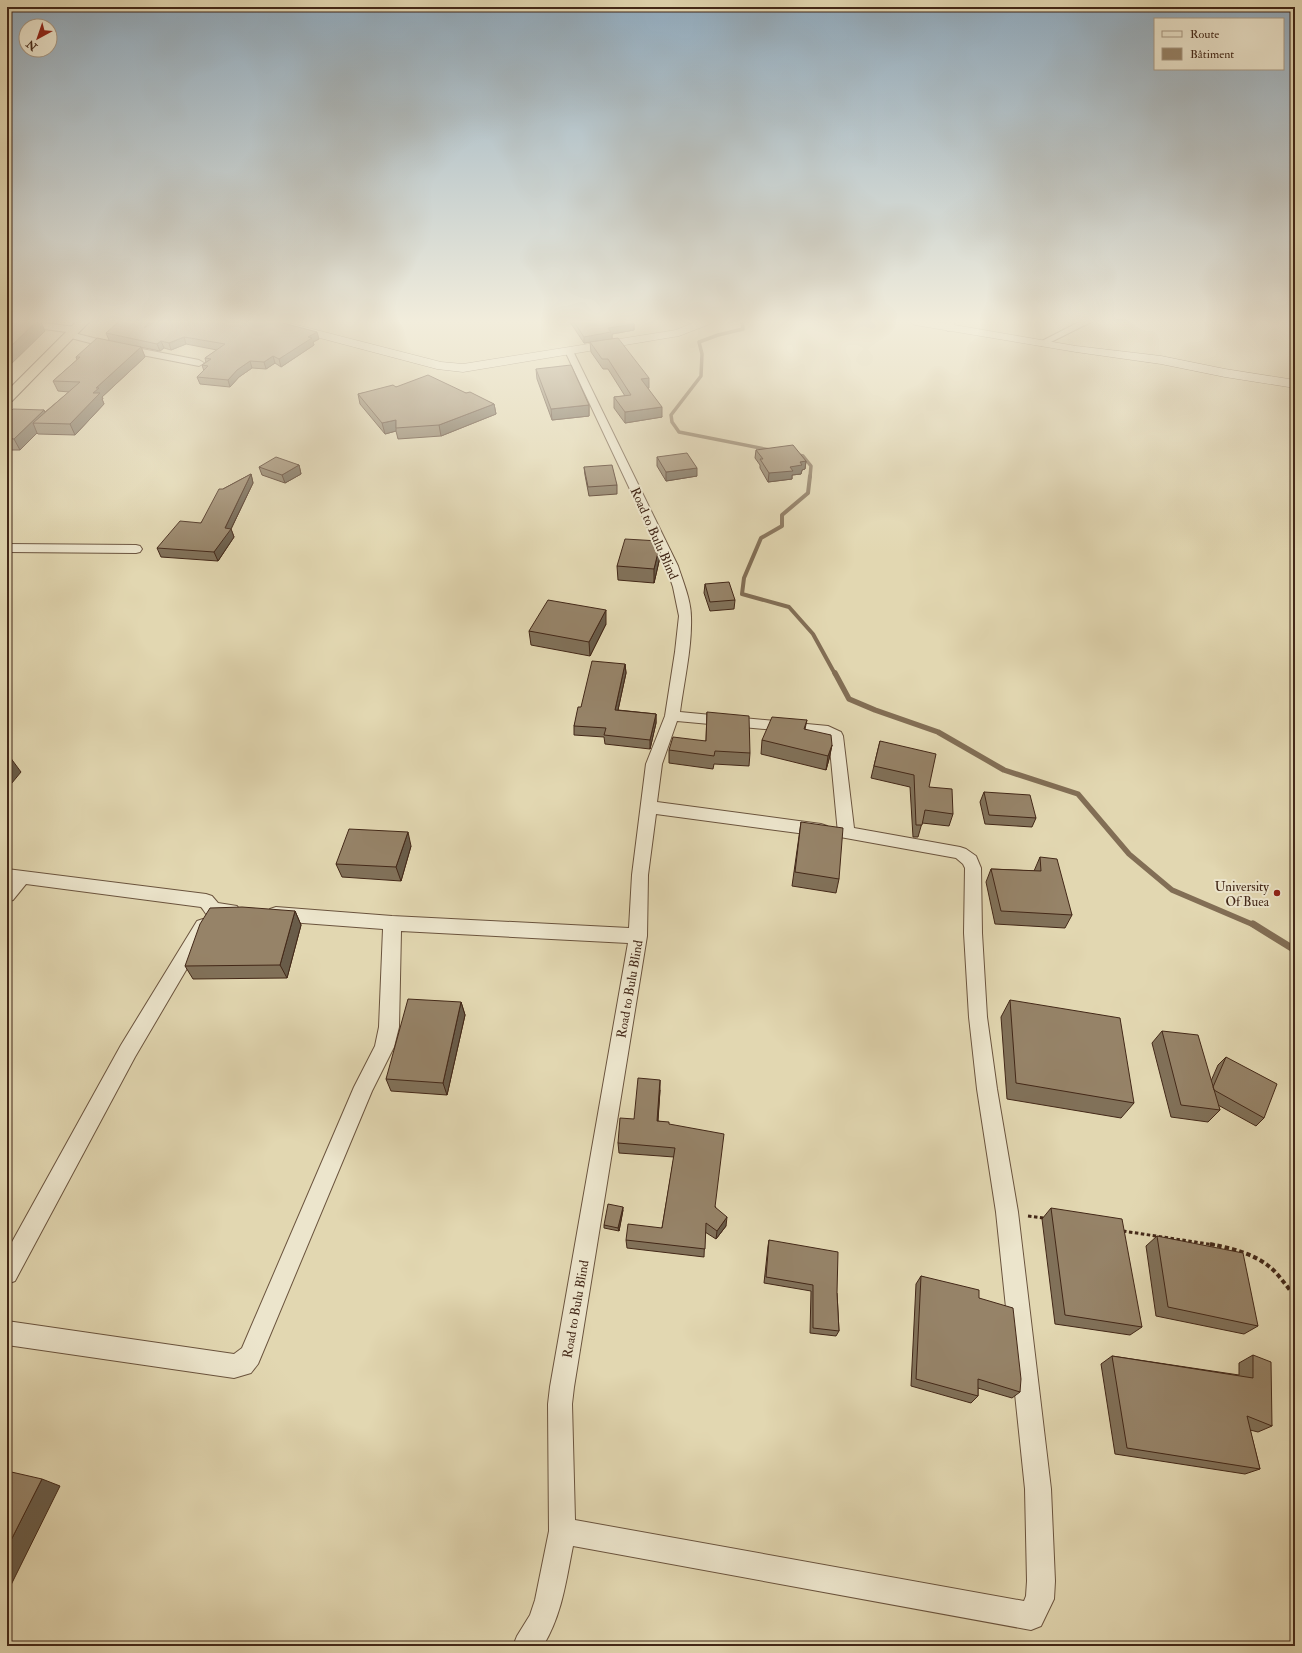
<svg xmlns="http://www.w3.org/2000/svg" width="1302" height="1653" font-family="'IM FELL Double Pica',serif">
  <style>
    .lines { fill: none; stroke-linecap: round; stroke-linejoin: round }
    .stream-far3 { stroke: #826e55; stroke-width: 3.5 }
    .stream-far2 { stroke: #826e55; stroke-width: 4 }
    .stream-far1 { stroke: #826e55; stroke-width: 5.5 }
    .stream { stroke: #826e55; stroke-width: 7 }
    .minor-casing { stroke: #6b543e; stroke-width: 2 }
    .tertiary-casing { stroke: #6b543e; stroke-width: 1 }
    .trunk-casing { stroke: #432818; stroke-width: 2 }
    .path-far1 { stroke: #432818; stroke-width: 3; stroke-dasharray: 3.5 2.5; stroke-linecap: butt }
    .path { stroke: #432818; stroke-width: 4; stroke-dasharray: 4.5 3; stroke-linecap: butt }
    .minor { fill: #ece5cc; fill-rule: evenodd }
    .tertiary { fill: #ece5cc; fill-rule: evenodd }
    .trunk { fill: #e2d7b1; fill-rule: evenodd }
    .wall { fill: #817159; stroke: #432818 }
    .shaded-wall { fill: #695c49; stroke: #432818 }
    .building { fill: #968368; stroke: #432818 }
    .poi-dot { fill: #8f2418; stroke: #ece5cc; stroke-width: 1.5 }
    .labels { text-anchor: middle; stroke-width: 4; stroke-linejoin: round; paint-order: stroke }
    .street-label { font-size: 13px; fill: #432818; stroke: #ece5cc }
    .poi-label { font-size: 13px; fill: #432818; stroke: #ece5cc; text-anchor: end }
  </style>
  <rect width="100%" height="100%" fill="#e2d7b1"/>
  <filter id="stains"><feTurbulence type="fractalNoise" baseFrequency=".005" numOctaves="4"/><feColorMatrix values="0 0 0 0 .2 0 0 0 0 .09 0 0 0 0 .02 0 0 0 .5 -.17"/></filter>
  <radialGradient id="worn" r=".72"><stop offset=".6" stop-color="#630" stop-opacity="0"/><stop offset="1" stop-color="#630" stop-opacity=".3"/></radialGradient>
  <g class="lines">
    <path class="stream-far3" d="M742 322 743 329 718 335 699 342 702 354 701 376 671 415 672 422 679 432 770 450
      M794 454 803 456 811 466 810 477"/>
    <path class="stream-far2" d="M810 476 808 493 782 515V526L761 538 744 578 742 594 789 607 813 634 835 674"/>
    <path class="stream-far1" d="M835 673 849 699 875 710 938 732 1004 770 1078 794 1129 854 1172 890 1254 925"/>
    <path class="stream" d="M1253 924 1295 950"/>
    <g class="minor-casing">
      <path id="minor" d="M8 322H35L75 327 79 330 75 333 12 325Z
        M947 322H955L951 330 948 331 944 328Z
        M1079 322H1091L1045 345 1042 346 1038 343Z
        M70 332 121 345 199 360 204 363 199 366 121 351 67 337 66 335Z
        M569 348 573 351 678 566C683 582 691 600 691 617 692 648 684 681 680 712L828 726 841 732 843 736 854 828 960 847 966 849 976 856 981 868 982 933 987 1017 997 1089 1018 1212 1051 1489 1055 1581 1054 1599 1041 1626 1031 1630 573 1546C566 1581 562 1615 543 1646H513L517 1636 530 1615 535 1600 549 1531 548 1404 550 1387 628 943 401 931 399 1027 394 1047 372 1091 258 1364 251 1373 234 1378 7 1345V1321L234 1354 242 1348 354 1087 375 1046 379 1027 383 929 276 921 270 919 267 914 270 909 276 907 392 916 629 928 632 875 646 764 665 716 675 652 679 616 673 587 666 566 565 351ZM677 721 820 734 829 738 838 833 840 837 956 858 963 864 965 868 964 933 969 1017 977 1089 996 1212 1025 1489 1027 1581 1026 1596 1024 1601 575 1520 572 1404 574 1387 647 936 648 875 656 814 821 836 827 834 829 830 827 826 821 824 657 802 662 764Z
        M7 544 136 545 140 546 142 549 140 552 136 553 7 552Z
        M7 869 206 894 212 896 218 903 237 906 240 911 237 916C230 918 214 920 207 915 205 913 203 909 201 907L26 884 13 900 7 902Z
        M203 919 209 921 212 926 209 931 135 1057 15 1281 7 1284V1251L121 1045 197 921Z"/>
    </g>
    <g class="tertiary-casing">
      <path id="tertiary" d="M266 322H285L441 362 463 364 676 330 695 322H711L710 324 679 336 463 372 437 369 267 324Z
        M910 322H937L1076 346 1161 356 1225 369 1295 380V388L1225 377 1161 364 1076 352 915 325Z"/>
    </g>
    <g class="trunk-casing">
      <path id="trunk" d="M76 322H89L12 401 7 402V391Z"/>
    </g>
    <path class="path-far1" d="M1028 1216 1044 1218
      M1123 1231 1215 1245"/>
    <path class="path" d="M1210 1244C1231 1248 1255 1254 1271 1268 1280 1276 1287 1287 1295 1296"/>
    <use href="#minor" class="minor"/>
    <use href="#tertiary" class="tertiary"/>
    <use href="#trunk" class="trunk"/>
  </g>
  <path class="wall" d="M570 322H632L634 324V330L612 334V339L584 343Z
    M106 333 319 339 313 342 314 345 281 367 275 363 266 369 252 368 239 377 230 387 200 384 197 377 204 371 202 365 206 363 205 358 217 350 186 344 171 350 164 348 160 351 135 346 141 347 145 357 102 397 103 399H102L104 404 75 435 38 434 37 433 20 450H7V415L44 410 45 412 69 392 58 391 53 381 77 360 76 357 109 340Z
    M590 342 649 388H648L662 417 625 423 614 408V397L625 396 608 369H603L591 352Z
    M536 369 589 405V416L552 420 537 379Z
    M396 387 466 393 494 404 496 414 441 436 398 439 396 431 385 434 360 404 358 394Z
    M756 450 806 461 805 469 802 470 801 474 792 475V479L768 482 760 468V465L755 458Z
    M657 457 697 476 666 481 657 466Z
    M299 465 301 474 285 483 262 475 259 467Z
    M584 467 617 485V494L589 496 585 475Z
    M251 474 253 483 231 529 234 537 218 561 161 557 157 548 201 523 223 489Z
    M660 544V557L654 583 618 580 617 566Z
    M705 584 735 600 734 609 710 611 704 593Z
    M606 624 590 656 531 645 529 631Z
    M625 664 626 673 618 710 656 714V723L650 749 605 744 604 737 574 735V726L581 707Z
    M707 712 750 753 749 766 714 764 713 769 669 763V750L706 741Z
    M807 720 805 729 832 745 829 759 826 770 761 754 762 740Z
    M880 741 929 787 953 814 949 826 922 823 918 837H913L910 787 871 778Z
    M984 792 1036 818 1032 827 985 824 980 802Z
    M801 822 839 879 836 893 792 886Z
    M411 846 401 881 342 877 336 864Z
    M1040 857 1072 915 1065 928 995 924 986 882 991 869 1034 871Z
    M295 911 301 925 287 978 193 979 185 966Z
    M1010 1000 1134 1103 1121 1118 1007 1099 1001 1017Z
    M461 1002 465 1015 447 1095 391 1091 386 1079Z
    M1162 1031 1211 1081 1218 1065 1226 1057 1264 1118 1256 1126 1218 1105 1220 1110 1208 1122 1171 1117 1152 1043Z
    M660 1090 658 1121 669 1124 726 1226 716 1239 705 1232 704 1257 627 1248 626 1240 662 1228 674 1157 619 1153 618 1143 634 1119Z
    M1051 1208 1142 1327 1130 1335 1055 1324 1042 1219Z
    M623 1210 619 1231 604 1228V1225Z
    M1157 1236 1258 1326 1244 1334 1156 1316 1146 1246Z
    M769 1240 837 1293 839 1331 836 1336 810 1333 811 1291 764 1283 768 1246Z
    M921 1276 979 1298 1020 1392 1012 1398 978 1388V1396L971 1403 911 1386 916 1284Z
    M1253 1355 1272 1426 1258 1432 1250 1430 1260 1469 1245 1474 1115 1454 1101 1364 1112 1356 1239 1375V1363Z"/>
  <path class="shaded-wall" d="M36 322H41L45 331 7 368 8 370 7 371V350Z
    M149 322H158L144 328Z
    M634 324V330L612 334V339L584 343V337L608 328Z
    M317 332 319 339 313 342 314 345 281 367 279 359 308 337Z
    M184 337 186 344 171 350 169 343Z
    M161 341 164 348 160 351 157 344Z
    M141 347 145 357 102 397 103 399H102L104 404 75 435 70 424 96 388Z
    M273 356 275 363 266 369 264 362Z
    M250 361 252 368 239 377 230 387 228 380 237 370Z
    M649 378V388L641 389V379Z
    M494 404 496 414 441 436 439 425Z
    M589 405V416L552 420 551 409Z
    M662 407V417L625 423V412Z
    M44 410 49 421 33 423 37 433 20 450 14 439Z
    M396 420V431L385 434 382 423Z
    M806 461 805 469 802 470 801 474 792 475V479L768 482 769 473 790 467 800 462Z
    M299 465 301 474 285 483 282 475Z
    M697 468V476L666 481V472Z
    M251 474 253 483 231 529 234 537 218 561 214 552 225 528Z
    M660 544V557L654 583V569Z
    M606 610V624L590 656 589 642Z
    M625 664 626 673 616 719 615 710Z
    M656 714V723L650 749V740Z
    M832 745 829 759 826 770 828 756Z
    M7 753 21 772 7 789Z
    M408 832 411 846 401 881 396 867Z
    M295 911 301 925 287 978 280 965Z
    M461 1002 465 1015 447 1095 443 1083Z
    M660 1080V1090L657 1131V1121Z
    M623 1207V1210L619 1231 618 1228Z
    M727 1217 726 1226 716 1239 717 1231Z
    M42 1479 60 1486 7 1593V1548Z"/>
  <path class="building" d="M7 322H36L7 350Z
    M119 322H149L144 328 154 322H279L317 332 308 337 312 338 279 359 273 356 264 362 250 361 237 370 228 380 197 377 208 366 202 365 211 359 205 358 225 344 184 337 169 343 161 341 157 344 106 333 116 324Z
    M574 322H632L634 324 608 328 611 332 584 337Z
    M97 338 141 347 96 388H99L93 393H100L70 424 33 423 80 382 53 381 80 357H76Z
    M618 338 649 378 641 379 662 407 625 412 614 397 631 395 608 359H602L590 342Z
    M571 365 589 405 551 409 536 369Z
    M428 375 466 393 470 392 494 404 439 425 396 428V420L382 423 358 394 393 385 396 387Z
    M13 409 44 410 14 439 7 438V415Z
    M793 445 806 461 800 462 802 465 790 467 793 471 769 473 760 459H763L756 450Z
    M687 453 697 468 666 472 657 457Z
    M276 457 299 465 282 475 259 467Z
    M612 465 617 485 588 487 584 467Z
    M251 474 225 528 231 529 214 552 157 548 180 521 201 523 219 489H223Z
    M625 539 659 541 660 544 654 569 617 566Z
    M729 582 735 600 710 602 705 584Z
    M548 600 606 610 589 642 529 631Z
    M592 661 625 664 615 710 656 714 650 740 604 735 606 728 574 726 578 707H581Z
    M707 712 749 716 750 753 715 751 714 756 669 750 673 737 706 741Z
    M772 717 807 720 804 729 831 735 832 745 828 756 762 740Z
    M880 741 936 754 929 787 952 789 953 814 925 810 922 825H916L914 775 874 766Z
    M7 759H12L7 765Z
    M984 792 1030 795 1036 818 989 815Z
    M801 822 843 828 839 879 795 872Z
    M349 829 408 832 396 867 336 864Z
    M1040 857 1057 859 1072 915 1001 911 991 869 1041 871Z
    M242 907 295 911 280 965 185 966 200 924 210 908Z
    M408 999 461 1002 443 1083 386 1079Z
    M1010 1000 1120 1018 1134 1103 1016 1083Z
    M1162 1031 1198 1035 1220 1110 1181 1105Z
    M1226 1057 1277 1084 1264 1118 1214 1090 1213 1087Z
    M638 1078 660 1080 657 1121 669 1122V1124L724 1134 715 1207 727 1217 717 1231 706 1223 705 1249 626 1240 628 1224 662 1228 675 1148 618 1143 620 1118 634 1119Z
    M608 1204 623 1207 618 1228 604 1225Z
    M1051 1208 1122 1219 1142 1327 1065 1315Z
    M1157 1236 1243 1253 1258 1326 1168 1307Z
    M769 1240 838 1252 837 1293 839 1331 813 1328V1285L766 1277Z
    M921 1276 979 1290V1298L1013 1308 1021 1379 1020 1392 978 1379V1396L916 1379Z
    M1253 1355 1271 1362 1272 1426 1247 1416 1260 1469 1127 1448 1112 1356 1253 1378Z
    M7 1471 42 1479 7 1548Z"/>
  <linearGradient id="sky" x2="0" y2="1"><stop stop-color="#90aabd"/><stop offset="0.58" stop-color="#f2eddc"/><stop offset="1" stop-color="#f2eddc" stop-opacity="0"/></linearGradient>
  <rect width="1302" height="554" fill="url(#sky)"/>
  <circle class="poi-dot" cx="1277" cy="893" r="4"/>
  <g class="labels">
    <g class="street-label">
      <text transform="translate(655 533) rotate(66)" y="5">Road to Bulu Blind</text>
      <text transform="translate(629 989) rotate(-80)" y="5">Road to Bulu Blind</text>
      <text transform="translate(575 1309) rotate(-80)" y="5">Road to Bulu Blind</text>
    </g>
    <g class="poi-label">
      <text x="1269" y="891">University<tspan x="1269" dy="15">Of Buea</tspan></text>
    </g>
  </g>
  <rect width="1302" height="1653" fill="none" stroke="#e2d7b1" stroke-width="24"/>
  <rect x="8" y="8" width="1286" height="1637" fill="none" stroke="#432818" stroke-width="2"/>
  <rect x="12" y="12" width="1278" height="1629" fill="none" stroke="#432818"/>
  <rect x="1154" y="18" width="130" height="52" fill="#ece5cc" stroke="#a89984"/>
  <rect x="1162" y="31" width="20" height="6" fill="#ece5cc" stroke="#a89984"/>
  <text x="1190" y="38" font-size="12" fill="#432818">Route</text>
  <rect x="1162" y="48" width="20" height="12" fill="#968368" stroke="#a89984"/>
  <text x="1190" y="58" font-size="12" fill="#432818">Bâtiment</text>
  <g transform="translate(38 38) rotate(220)"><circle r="19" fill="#ece5cc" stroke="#a89984"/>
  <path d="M0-3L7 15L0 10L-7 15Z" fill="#8f2418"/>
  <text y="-6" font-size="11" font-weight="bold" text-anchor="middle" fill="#432818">N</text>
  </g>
  <rect width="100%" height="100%" filter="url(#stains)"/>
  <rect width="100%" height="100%" fill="url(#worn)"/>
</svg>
